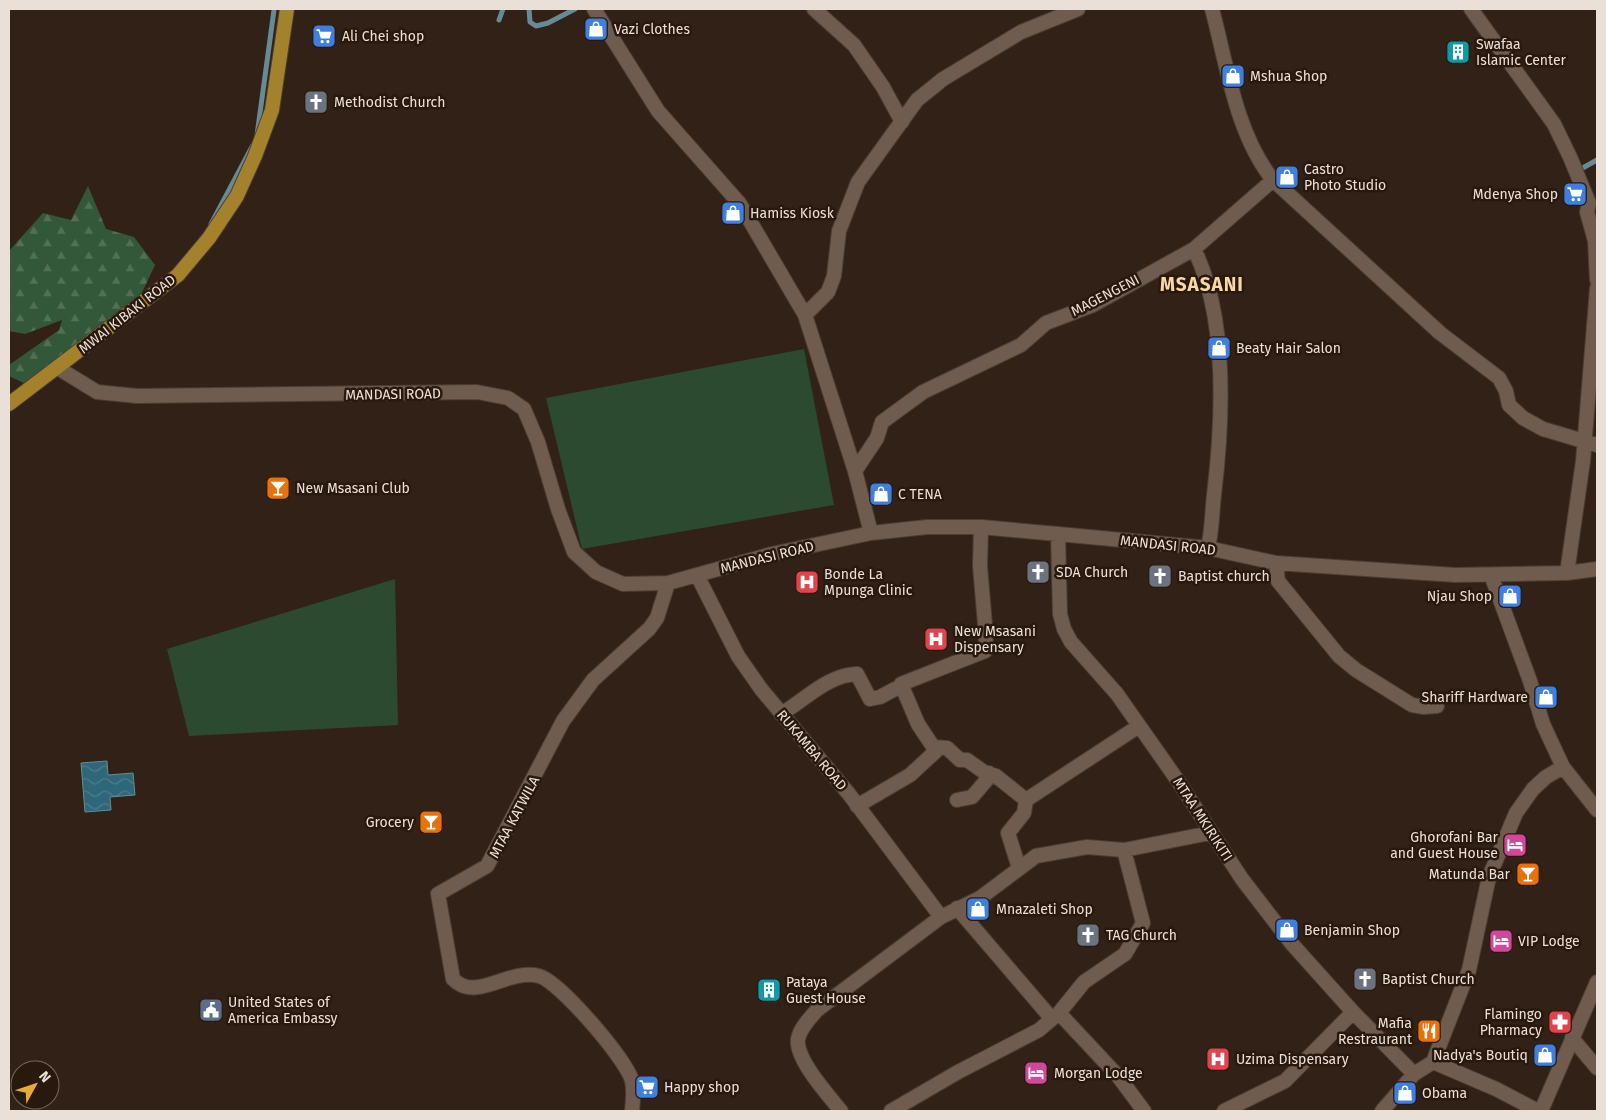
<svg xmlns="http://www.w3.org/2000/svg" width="1606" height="1120" font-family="'Fira Sans',sans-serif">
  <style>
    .green { fill: #2b4a30 }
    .forest { fill: url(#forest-firs) }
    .water { fill: url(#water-waves); stroke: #678b96 }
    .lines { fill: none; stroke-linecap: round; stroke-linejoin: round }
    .stream { stroke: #678b96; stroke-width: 5 }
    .minor-casing { stroke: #4b3e35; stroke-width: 16 }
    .tertiary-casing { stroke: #4b3e35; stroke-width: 16 }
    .primary-casing { stroke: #4b3e35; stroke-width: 16 }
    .minor { stroke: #6f5c4e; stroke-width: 14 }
    .tertiary { stroke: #6f5c4e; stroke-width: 14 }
    .primary { stroke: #a4822c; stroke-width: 14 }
    .labels { text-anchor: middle; stroke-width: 5; stroke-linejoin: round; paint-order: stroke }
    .poi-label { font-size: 14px; fill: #ebe0d8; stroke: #28180d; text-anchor: start }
    .street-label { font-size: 14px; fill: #ebe0d8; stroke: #28180d }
    .district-label { font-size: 19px; font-weight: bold; letter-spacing: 1px; fill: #f9d9a1; stroke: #28180d }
  </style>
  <defs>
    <pattern id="forest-firs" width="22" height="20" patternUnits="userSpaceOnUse" patternTransform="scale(1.25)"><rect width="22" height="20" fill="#335839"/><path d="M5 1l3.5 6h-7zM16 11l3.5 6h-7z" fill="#517055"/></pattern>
    <pattern id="water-waves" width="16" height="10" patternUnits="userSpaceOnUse" patternTransform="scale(1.25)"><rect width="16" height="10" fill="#2f677a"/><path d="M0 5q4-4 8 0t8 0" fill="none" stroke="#4d7c8c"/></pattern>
  </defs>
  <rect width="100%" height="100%" fill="#322116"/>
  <path class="green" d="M804 349 834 505 582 549 546 398Z
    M395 579 398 725 189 736 167 649Z"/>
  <path class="forest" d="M88 186 106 229 134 237 155 265 137 303 32 387 9 376V365L59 330 62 320 25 334 9 331V251L43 213 71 220Z"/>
  <path class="water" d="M107 761 108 775 133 773 135 795 110 797 111 810 85 812 81 763Z"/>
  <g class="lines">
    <path class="stream" d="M529 9 530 22 536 26 548 23 575 9
      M499 20 503 9
      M257 135 274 10
      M1579 170 1597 160
      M211 224 253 145"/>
    <g class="minor-casing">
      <path id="minor" d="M594 9 658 111 740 204 805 315
        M814 9 854 45 883 87 902 122
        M1212 9C1227 65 1236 134 1273 180L1440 333 1499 378 1506 391 1509 405 1523 418 1543 429 1597 445
        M1471 9 1554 124 1570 157 1589 203 1587 212 1595 241 1597 280
        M1194 249C1228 318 1223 420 1214 495 1212 513 1212 531 1208 548
        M58 368 97 392 137 396 477 392 508 398 524 409 538 442 558 509 574 552 596 572 623 584 668 583 772 554 871 533 927 527H981L1058 534 1208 548 1276 563 1455 575 1567 573 1597 569
        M855 471 877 438 882 422 923 392 1021 345 1046 323 1093 305 1194 249 1273 180
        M871 533 855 471 805 315 828 292 834 276 839 231 858 182 917 100 943 79 1021 32 1078 9
        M1058 534 1060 614 1064 629 1071 642 1117 694 1178 781 1242 879 1292 944 1353 1012 1414 1074
        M1276 563 1278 581 1339 656 1356 670 1412 705 1424 707 1437 706
        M1567 573 1583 461 1597 288
        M697 575 738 656 761 689 849 794 941 917
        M1491 575 1530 681 1543 724 1563 767 1597 810
        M781 714C805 700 827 675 857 674L870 699 880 697 895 689
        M933 747 947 748 960 760H967L984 772 996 776 1026 800
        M957 800 972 797 990 776 989 773
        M857 806 910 775 936 751 918 724 901 684 985 651 986 636 980 566 981 527
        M1019 868 1008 833 1024 813 1026 800 1139 726
        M957 908 1052 1019
        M1059 1013 1118 1076 1144 1111
        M1572 1038 1597 1068
        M1433 1062 1469 970 1489 877 1516 813 1533 789 1546 777 1558 770H1562L1563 767
        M632 1111C633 1102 634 1090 632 1081 628 1061 559 981 539 976 507 968 476 1003 453 979L438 894 487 866 563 721 593 680 649 629 657 618 668 583
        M841 1111C829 1096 795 1059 798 1039 800 1028 810 1018 817 1010L941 917 980 898 1036 856 1087 847 1124 850 1210 833
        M891 1111 958 1072 1039 1030 1059 1013 1084 982 1125 954 1143 923 1124 850
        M1224 1111 1285 1081 1353 1012
        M1382 1111 1414 1074 1433 1062 1496 1089 1538 1111"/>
    </g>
    <g class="tertiary-casing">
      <path id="tertiary" d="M1541 1111 1597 982"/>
    </g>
    <g class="primary-casing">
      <path id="primary" d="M9 404 178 275 209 238 237 196 255 156 272 110 287 9"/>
    </g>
    <use href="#minor" class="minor"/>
    <use href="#tertiary" class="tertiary"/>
    <use href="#primary" class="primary"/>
  </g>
  <defs>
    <g id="shop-square" transform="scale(1.25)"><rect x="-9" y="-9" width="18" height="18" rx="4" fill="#3f7fe0" stroke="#28180d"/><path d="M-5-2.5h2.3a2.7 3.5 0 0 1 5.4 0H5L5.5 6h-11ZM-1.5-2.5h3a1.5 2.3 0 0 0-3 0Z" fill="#fff"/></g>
    <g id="supermarket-square" transform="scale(1.25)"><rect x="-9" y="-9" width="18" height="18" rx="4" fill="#3f7fe0" stroke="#28180d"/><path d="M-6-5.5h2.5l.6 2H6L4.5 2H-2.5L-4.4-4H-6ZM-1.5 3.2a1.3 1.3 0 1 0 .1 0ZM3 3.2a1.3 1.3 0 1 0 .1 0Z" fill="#fff"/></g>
    <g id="building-square" transform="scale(1.25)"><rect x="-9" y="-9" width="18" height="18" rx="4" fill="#0f9aa8" stroke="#28180d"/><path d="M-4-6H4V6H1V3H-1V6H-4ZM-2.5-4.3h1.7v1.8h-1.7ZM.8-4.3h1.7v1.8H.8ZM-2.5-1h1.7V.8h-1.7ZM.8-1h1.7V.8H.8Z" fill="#fff"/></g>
    <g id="church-square" transform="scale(1.25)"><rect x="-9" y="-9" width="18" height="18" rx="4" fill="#6b7280" stroke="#28180d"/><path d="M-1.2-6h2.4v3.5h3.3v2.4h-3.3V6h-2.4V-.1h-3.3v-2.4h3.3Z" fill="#fff"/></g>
    <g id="bar-square" transform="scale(1.25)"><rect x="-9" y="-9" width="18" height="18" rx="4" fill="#e8710a" stroke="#28180d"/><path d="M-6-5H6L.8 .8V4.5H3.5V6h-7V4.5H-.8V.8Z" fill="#fff"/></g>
    <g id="hospital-square" transform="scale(1.25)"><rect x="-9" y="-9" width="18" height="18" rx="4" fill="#e0444e" stroke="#28180d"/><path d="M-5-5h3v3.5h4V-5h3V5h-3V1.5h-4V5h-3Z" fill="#fff"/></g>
    <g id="hotel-square" transform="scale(1.25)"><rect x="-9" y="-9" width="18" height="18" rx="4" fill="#d1479c" stroke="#28180d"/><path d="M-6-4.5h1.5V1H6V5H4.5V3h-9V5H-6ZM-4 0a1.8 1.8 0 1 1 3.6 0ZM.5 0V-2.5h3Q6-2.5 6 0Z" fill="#fff"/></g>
    <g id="civic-square" transform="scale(1.25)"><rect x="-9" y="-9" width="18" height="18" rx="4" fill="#5c6f8a" stroke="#28180d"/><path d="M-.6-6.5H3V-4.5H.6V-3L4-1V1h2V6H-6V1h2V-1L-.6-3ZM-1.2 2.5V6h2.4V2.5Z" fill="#fff"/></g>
    <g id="pharmacy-square" transform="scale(1.25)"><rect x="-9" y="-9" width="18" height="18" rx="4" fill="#e0444e" stroke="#28180d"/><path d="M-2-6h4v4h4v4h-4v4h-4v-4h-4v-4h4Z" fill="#fff"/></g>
    <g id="restaurant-square" transform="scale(1.25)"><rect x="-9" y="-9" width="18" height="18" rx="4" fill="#e8710a" stroke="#28180d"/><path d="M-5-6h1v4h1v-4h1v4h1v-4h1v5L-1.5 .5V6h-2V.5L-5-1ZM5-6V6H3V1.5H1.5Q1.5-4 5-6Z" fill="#fff"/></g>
  </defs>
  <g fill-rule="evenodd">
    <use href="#shop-square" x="596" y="29"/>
    <use href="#supermarket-square" x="324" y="36"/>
    <use href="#building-square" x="1458" y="52"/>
    <use href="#shop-square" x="1233" y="76"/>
    <use href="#church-square" x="316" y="102"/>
    <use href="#shop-square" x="1287" y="177"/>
    <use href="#supermarket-square" x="1575" y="194"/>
    <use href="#shop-square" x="733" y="213"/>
    <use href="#shop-square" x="1219" y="348"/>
    <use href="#bar-square" x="278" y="488"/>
    <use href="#shop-square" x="881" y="494"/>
    <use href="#church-square" x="1038" y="572"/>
    <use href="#church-square" x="1160" y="576"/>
    <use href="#hospital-square" x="807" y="582"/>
    <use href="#shop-square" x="1510" y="596"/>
    <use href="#hospital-square" x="936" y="639"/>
    <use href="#shop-square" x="1546" y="697"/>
    <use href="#bar-square" x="431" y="822"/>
    <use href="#hotel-square" x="1515" y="845"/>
    <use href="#bar-square" x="1528" y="874"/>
    <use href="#shop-square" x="978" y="909"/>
    <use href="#shop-square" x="1287" y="930"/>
    <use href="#church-square" x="1088" y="935"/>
    <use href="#hotel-square" x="1501" y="941"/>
    <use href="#church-square" x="1365" y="979"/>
    <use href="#building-square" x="769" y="990"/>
    <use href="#civic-square" x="211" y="1010"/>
    <use href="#pharmacy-square" x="1560" y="1022"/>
    <use href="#restaurant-square" x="1429" y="1031"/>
    <use href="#shop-square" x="1545" y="1055"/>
    <use href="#hospital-square" x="1218" y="1059"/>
    <use href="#hotel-square" x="1036" y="1073"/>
    <use href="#supermarket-square" x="647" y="1087"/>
    <use href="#shop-square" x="1405" y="1093"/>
  </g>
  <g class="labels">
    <g class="poi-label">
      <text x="614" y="34">Vazi Clothes</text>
      <text x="342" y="41">Ali Chei shop</text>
      <text x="1476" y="49">Swafaa<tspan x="1476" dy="16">Islamic Center</tspan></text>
      <text x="1250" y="81">Mshua Shop</text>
      <text x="334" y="107">Methodist Church</text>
      <text x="1304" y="174">Castro<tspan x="1304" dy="16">Photo Studio</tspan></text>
      <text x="1558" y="199" text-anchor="end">Mdenya Shop</text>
      <text x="750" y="218">Hamiss Kiosk</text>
      <text x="1236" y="353">Beaty Hair Salon</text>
      <text x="296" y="493">New Msasani Club</text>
      <text x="898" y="499">C TENA</text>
      <text x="1056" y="577">SDA Church</text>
      <text x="824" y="579">Bonde La<tspan x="824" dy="16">Mpunga Clinic</tspan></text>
      <text x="1178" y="581">Baptist church</text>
      <text x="1492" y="601" text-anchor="end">Njau Shop</text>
      <text x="954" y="636">New Msasani<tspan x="954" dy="16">Dispensary</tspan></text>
      <text x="1528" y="702" text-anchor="end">Shariff Hardware</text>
      <text x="414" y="827" text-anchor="end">Grocery</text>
      <text x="1498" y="842" text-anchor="end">Ghorofani Bar<tspan x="1498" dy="16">and Guest House</tspan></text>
      <text x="1510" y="879" text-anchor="end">Matunda Bar</text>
      <text x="996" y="914">Mnazaleti Shop</text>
      <text x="1304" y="935">Benjamin Shop</text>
      <text x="1106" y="940">TAG Church</text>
      <text x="1518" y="946">VIP Lodge</text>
      <text x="1382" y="984">Baptist Church</text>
      <text x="786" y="987">Pataya<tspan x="786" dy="16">Guest House</tspan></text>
      <text x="228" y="1007">United States of<tspan x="228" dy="16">America Embassy</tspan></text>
      <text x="1542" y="1019" text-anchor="end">Flamingo<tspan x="1542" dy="16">Pharmacy</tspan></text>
      <text x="1412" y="1028" text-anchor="end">Mafia<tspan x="1412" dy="16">Restraurant</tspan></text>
      <text x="1528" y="1060" text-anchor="end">Nadya's Boutiq</text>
      <text x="1236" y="1064">Uzima Dispensary</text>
      <text x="1054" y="1078">Morgan Lodge</text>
      <text x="664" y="1092">Happy shop</text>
      <text x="1422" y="1098">Obama</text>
    </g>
    <g class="street-label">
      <text transform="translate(1105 295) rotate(-27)" y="5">MAGENGENI</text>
      <text transform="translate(127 314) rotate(-38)" y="5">MWAI KIBAKI ROAD</text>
      <text transform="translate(393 394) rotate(-1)" y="5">MANDASI ROAD</text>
      <text transform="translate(1168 545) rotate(6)" y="5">MANDASI ROAD</text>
      <text transform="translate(767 557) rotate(-14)" y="5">MANDASI ROAD</text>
      <text transform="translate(812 750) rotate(50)" y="5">RUKAMBA ROAD</text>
      <text transform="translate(514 817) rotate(-62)" y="5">MTAA KATWILA</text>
      <text transform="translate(1203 819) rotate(57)" y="5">MTAA MKIRIKITI</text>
    </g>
    <g class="district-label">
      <text x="1202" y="291">MSASANI</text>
    </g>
  </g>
  <rect width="1606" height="1120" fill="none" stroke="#ebe0d8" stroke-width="20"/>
  <g transform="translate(35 1085) rotate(50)"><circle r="24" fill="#28180d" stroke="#76685e"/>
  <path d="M0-4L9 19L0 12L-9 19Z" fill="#e7ac36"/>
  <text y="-8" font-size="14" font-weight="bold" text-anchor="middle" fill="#ebe0d8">N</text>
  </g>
</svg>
